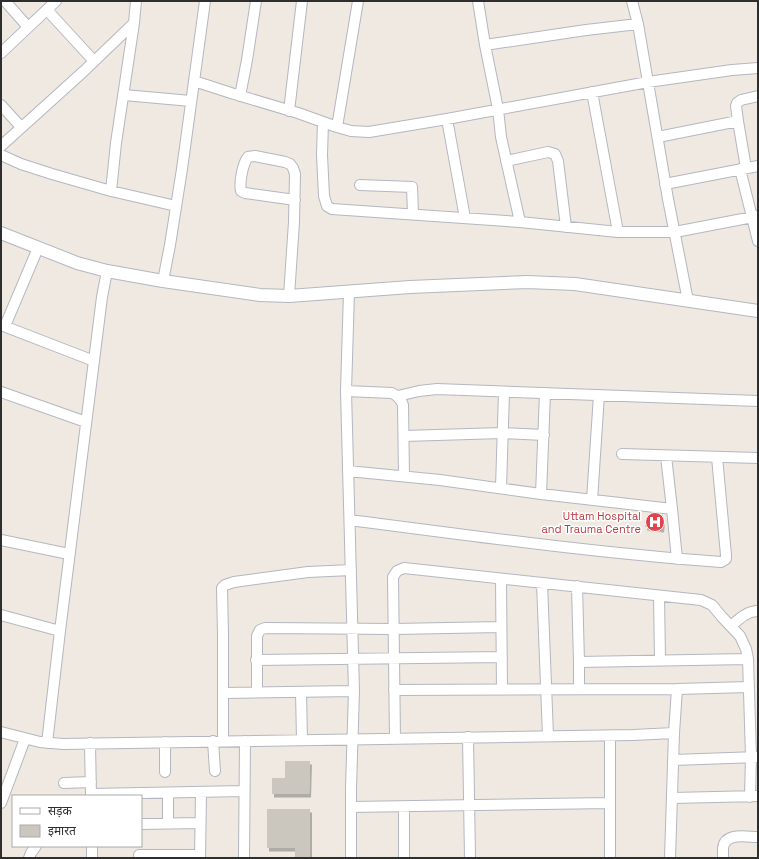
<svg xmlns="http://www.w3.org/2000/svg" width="759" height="859" font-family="'Space Grotesk','Noto Sans Devanagari',sans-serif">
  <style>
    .building { fill: #cbc7bf; filter: url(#shadow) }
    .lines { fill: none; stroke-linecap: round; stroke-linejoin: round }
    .minor-casing { stroke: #b4b7c1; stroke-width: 12 }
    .tertiary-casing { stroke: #b4b7c1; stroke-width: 14 }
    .minor { stroke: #fff; stroke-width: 10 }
    .tertiary { stroke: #fff; stroke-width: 12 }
    .labels { text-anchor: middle; stroke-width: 3; stroke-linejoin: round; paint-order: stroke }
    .health-label { font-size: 11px; fill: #be3a42; stroke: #fff; text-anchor: end }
  </style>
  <defs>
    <filter id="shadow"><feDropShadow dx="2" dy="3.5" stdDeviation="0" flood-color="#0004"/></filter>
  </defs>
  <rect width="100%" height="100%" fill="#efe9e1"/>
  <path class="building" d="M647 518 663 520 662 529 645 527Z
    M285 761H310L309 794H272V778H285Z
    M267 809H310V858H295V848H267Z"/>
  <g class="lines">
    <g class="minor-casing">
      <path id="minor" d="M5 1 28 27
        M478 1 485 45 498 109 501 137 520 222
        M632 1 638 24 668 199 688 301
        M47 10 94 61
        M485 45 586 30 638 24
        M1 53 56 1
        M194 81 231 93 298 113 337 127 351 131 369 132 447 119 648 82 732 70 758 68
        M592 92 618 232
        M124 95 191 101
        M240 96 247 60 256 1
        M1 105 21 127
        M289 111 302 1
        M447 119 465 218
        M738 121 736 106 737 103 741 100 758 96
        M323 122 322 155 324 196 327 206 332 209 520 222 618 232H675L758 216
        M337 127 358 1
        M658 137 738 121 746 168
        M1 146 84 71 134 23
        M1 155 21 164 52 174 111 191 176 206
        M506 161 548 152 555 154 558 161 566 227
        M740 169 758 241
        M665 184 758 166
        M360 185 412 187 413 214
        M111 191 116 143 134 23 136 1
        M163 281 170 245 182 169 205 1
        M349 292 346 391 354 691 351 788V858
        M289 296 294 222 295 174 293 168 290 164 285 162 255 156 248 157C243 163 239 182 241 191L245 193 295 200
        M1 325 94 361
        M5 326 38 248
        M346 391 392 393C398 396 401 399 403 405L404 476
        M1 392 86 422
        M398 396 419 391 437 389 758 401
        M404 436 502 433 544 435
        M622 454 758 458
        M348 471 440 480 541 494 672 509 666 456
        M501 488 504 392
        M541 494 545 393
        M592 500 599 395
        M672 509 677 559
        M350 520C473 536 597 553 721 562L726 559V555L717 457
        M1 540 69 554
        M501 579 502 690
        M542 583 548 736
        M577 586 579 662V689
        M659 596 660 660
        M1 615 60 631
        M731 626C739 619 747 611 758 611
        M256 660 502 657
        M579 662 748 659 751 757 750 797
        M394 690 677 689 749 687
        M257 692V636L260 630 265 628 394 629 501 627
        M301 692 302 740
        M223 693 354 691
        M1 732 40 742 63 744 633 735 674 733
        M610 736V858
        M468 737 470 858
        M395 739 393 577 397 571 404 568 701 600 712 605 722 617 740 636 746 649 748 659
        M213 741 215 771
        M223 741V635L222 588 225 585 234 582 308 572 351 570
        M165 742V772
        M47 743 60 631 102 297 107 271
        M90 743 91 796
        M673 760 758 757
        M64 783 91 782
        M91 794 244 791
        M672 798 758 796
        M1 803 25 739
        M351 807 610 803
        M168 823V793
        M141 824 200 823
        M92 846V858
        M139 855H200
        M29 858 31 853 36 846
        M200 858 201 792
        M244 858 245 741
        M404 858V807
        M670 858 674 733 677 689
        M723 858C723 855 723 851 723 848 725 832 746 837 758 837"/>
    </g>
    <g class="tertiary-casing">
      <path id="tertiary" d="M1 233 77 263 107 271 163 281 260 295 289 296 410 287 527 282 575 284 758 311"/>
    </g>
    <use href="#minor" class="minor"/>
    <use href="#tertiary" class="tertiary"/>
  </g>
  <defs>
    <g id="hospital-disc" transform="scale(1)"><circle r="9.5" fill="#e0444e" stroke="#fff"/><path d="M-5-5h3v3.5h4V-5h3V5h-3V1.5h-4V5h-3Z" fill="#fff"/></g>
  </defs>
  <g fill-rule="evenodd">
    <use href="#hospital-disc" x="655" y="522"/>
  </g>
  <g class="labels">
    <g class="health-label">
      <text x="641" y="520">Uttam Hospital<tspan x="641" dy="13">and Trauma Centre</tspan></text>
    </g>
  </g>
  <rect width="759" height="859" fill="none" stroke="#2e2e2e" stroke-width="4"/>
  <rect x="12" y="795" width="130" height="52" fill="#ffffff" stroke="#ababab"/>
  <rect x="20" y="808" width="20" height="6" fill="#ffffff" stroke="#ababab"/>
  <text x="48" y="815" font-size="12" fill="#2e2e2e">सड़क</text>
  <rect x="20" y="825" width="20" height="12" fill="#cbc7bf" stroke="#ababab"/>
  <text x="48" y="835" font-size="12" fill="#2e2e2e">इमारत</text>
</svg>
